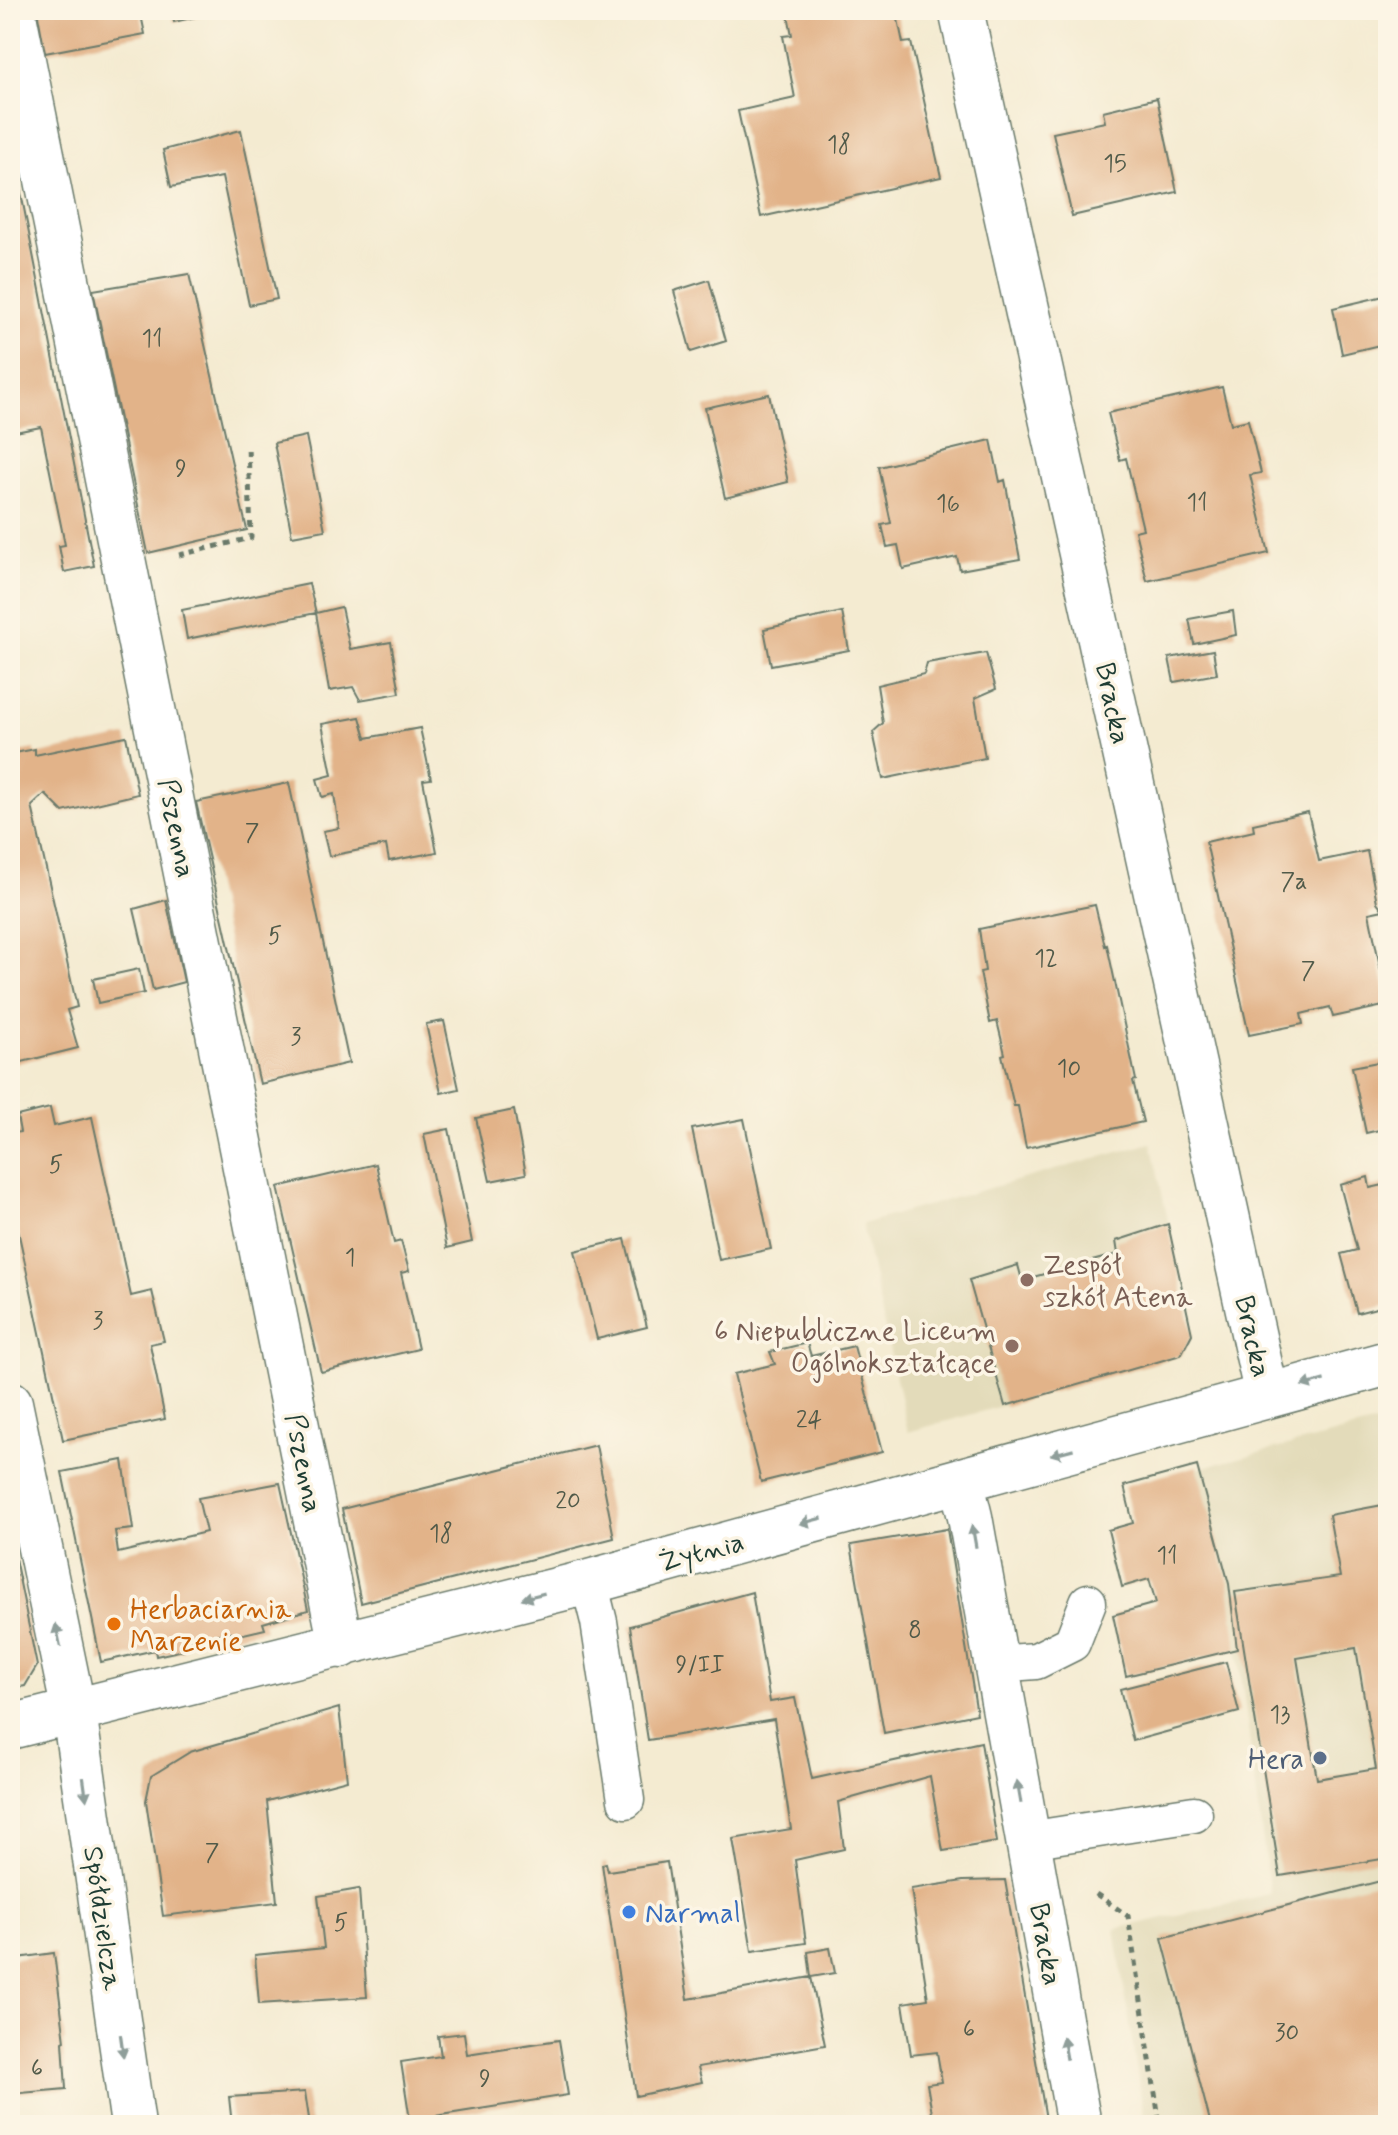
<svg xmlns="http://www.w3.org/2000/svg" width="1398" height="2135" font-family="Mynerve,sans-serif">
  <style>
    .built { fill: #e3dbba }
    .building { fill: #e2b389; fill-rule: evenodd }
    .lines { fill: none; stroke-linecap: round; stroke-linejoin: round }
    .lane-casing { stroke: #6a7a6b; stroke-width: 39 }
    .street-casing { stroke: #6a7a6b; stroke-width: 47 }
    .path { stroke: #6a7a6b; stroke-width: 5; stroke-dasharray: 6 6; stroke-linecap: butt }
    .lane { stroke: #fff; stroke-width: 36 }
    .street { stroke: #fff; stroke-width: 44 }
    .oneway { fill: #8f9e9a }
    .education-dot { fill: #8d6e63; stroke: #fcf5e5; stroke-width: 3 }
    .food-dot { fill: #e8710a; stroke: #fcf5e5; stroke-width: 3 }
    .service-dot { fill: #5c6f8a; stroke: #fcf5e5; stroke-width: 3 }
    .shop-dot { fill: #3f7fe0; stroke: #fcf5e5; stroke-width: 3 }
    .labels { text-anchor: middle; stroke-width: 7; stroke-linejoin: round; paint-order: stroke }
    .number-label { font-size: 24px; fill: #505a49 }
    .street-label { font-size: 28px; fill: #1f3d34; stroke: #fcf5e5 }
    .education-label { font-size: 28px; fill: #785e54; stroke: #fcf5e5; text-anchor: start }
    .food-label { font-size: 28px; fill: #c56008; stroke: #fcf5e5; text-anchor: start }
    .service-label { font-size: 28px; fill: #4e5e75; stroke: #fcf5e5; text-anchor: end }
    .shop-label { font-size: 28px; fill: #366cbe; stroke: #fcf5e5; text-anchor: start }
  </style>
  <rect width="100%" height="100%" fill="#fcf5e5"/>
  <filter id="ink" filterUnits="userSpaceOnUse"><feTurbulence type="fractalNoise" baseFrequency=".0125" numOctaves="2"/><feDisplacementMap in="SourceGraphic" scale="16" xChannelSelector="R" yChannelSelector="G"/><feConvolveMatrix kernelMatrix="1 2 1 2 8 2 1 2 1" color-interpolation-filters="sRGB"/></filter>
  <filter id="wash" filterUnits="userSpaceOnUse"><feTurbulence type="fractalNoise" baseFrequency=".006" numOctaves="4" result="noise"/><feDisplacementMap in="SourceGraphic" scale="32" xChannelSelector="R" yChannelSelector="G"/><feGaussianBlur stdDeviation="1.8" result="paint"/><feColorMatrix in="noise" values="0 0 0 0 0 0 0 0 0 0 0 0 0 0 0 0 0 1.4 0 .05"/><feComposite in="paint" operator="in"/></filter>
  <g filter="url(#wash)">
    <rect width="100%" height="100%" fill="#f4ebd1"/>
    <path class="built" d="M1151 1143 1193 1335 1181 1356 908 1432 862 1224Z
      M1388 1420V2125H1145L1115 1929 1270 1894 1229 1584 1197 1469Z"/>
    <g id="blocks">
      <path class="building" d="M37 10H140L145 34 45 53Z
        M171 10H221V11L174 22Z
        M787 10H896L903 43 911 42 941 177 761 217 738 111 795 98 783 36 792 35Z
        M1157 98 1177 192 1072 216 1053 133 1105 122 1103 111Z
        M241 130 277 299 249 305 222 177 171 187 163 150Z
        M10 147 22 198 94 566 64 572 59 546 65 545 41 427 10 433V379L16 377 10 347V301L20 299 10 247Z
        M189 274 247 530 148 553 93 290Z
        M709 280 726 341 691 352 674 291Z
        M1388 295V343L1342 354 1333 308Z
        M1222 387 1231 424 1248 420 1261 473 1250 475 1269 553 1147 581 1135 531 1143 529 1126 458 1120 460 1108 413Z
        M769 394 788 482 725 498 705 408Z
        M306 436 325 530 292 536 274 443Z
        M991 440 1000 482 1005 480 1020 559 960 570 957 557 903 569 898 545 887 547 882 525 891 523 879 467Z
        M309 584 316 613 187 639 182 610Z
        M341 607 350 649 391 642 400 693 360 700 353 687 329 691 316 613Z
        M1233 611 1236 635 1194 644 1189 619Z
        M842 612 849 650 771 665 764 629Z
        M1213 650 1217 674 1174 682 1169 658Z
        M986 653 996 689 975 698 985 758 883 779 873 732 883 723 877 685 924 674 927 663Z
        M360 717 366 738 420 728 431 779 423 780 437 852 389 861 386 845 329 856 323 831 339 828 334 794 322 797 317 779 332 775 322 724Z
        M126 736 138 794 63 812 45 794 32 806 77 1007 67 1010 78 1048 10 1065V754L35 749V755Z
        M289 783 349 1063 260 1084 196 802Z
        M1308 812 1319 861 1367 851 1377 902 1383 910 1369 913 1388 1005 1333 1017 1330 1007 1301 1014 1303 1024 1249 1035 1206 842 1254 831 1253 824Z
        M166 900 184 982 153 990 134 909Z
        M1095 905 1105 946 1107 945 1136 1080 1133 1081 1143 1122 1026 1148 1018 1106H1014L1002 1055 1005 1054 997 1021 990 1023 980 972 985 971 979 929Z
        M139 969 144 993 98 1003 93 979Z
        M444 1021 459 1089 441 1093 426 1024Z
        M1388 1060V1128L1366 1133 1352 1067Z
        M50 1108 54 1126 92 1117 131 1296 152 1291 164 1341 150 1344 165 1419 63 1440 10 1193V1134L20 1132 17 1116Z
        M514 1110 526 1174 490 1181 476 1118Z
        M744 1119 771 1249 719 1260 692 1129Z
        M449 1129 472 1242 447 1248 424 1134Z
        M376 1164 394 1243 401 1241 409 1271 401 1273 418 1349 321 1372 278 1187Z
        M1368 1177 1370 1188 1388 1184V1305L1357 1313 1341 1254 1357 1250 1340 1185Z
        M1168 1224 1192 1334 1181 1355 1005 1406 969 1280 1018 1265 1022 1280 1118 1254 1116 1241Z
        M625 1239 647 1327 597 1339 575 1251Z
        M807 1343 811 1356 854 1346 882 1452 761 1482 734 1374 775 1364 770 1352Z
        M596 1445 614 1538 361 1603 342 1509Z
        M123 1460 133 1529 115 1531 118 1553 206 1532 198 1498 280 1483 308 1610 263 1623 265 1629 231 1637V1632L182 1642 184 1650 156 1656 155 1650 101 1662 62 1472Z
        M1197 1466 1229 1584 1237 1649 1126 1676 1113 1615 1156 1603 1149 1579 1122 1587 1108 1530 1133 1523 1124 1486Z
        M1388 1504V1858L1280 1876 1235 1592 1340 1577 1329 1515ZM1356 1648 1376 1769 1317 1779 1297 1658Z
        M947 1529 977 1714 884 1733 851 1545Z
        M10 1534 37 1666 25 1686 10 1689Z
        M752 1592 770 1702 795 1698 812 1779 981 1742 997 1842 943 1851 930 1776 838 1802 844 1849 795 1860 806 1943 752 1951 733 1839 791 1829 774 1719 648 1740 630 1626Z
        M1226 1662 1239 1712 1133 1741 1120 1689Z
        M339 1708 347 1780 267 1801 277 1902 163 1916 146 1801 151 1776 190 1752Z
        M667 1862 688 1999 811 1977 808 1952 830 1948 835 1973 811 1977 825 2045 698 2067 702 2082 636 2096 602 1864 606 1863 608 1871Z
        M1388 1879V2125H1211L1162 1938Z
        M1005 1880 1047 2125H934L927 2084 942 2082 937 2052 911 2055 903 2003 928 1999 911 1889 963 1881Z
        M359 1889 367 1997 259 2004 255 1955 324 1948 318 1896Z
        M54 1953 65 2041 63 2042 66 2089 10 2094V1959Z
        M464 2033 467 2054 559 2040 568 2095 410 2120 401 2062 441 2056 438 2036Z
        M305 2092 310 2125H232L229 2097Z"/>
    </g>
  </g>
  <g filter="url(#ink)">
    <use href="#blocks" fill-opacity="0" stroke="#6a7a6b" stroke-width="2"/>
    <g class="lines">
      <g class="lane-casing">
        <path id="lane" d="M589 1582 599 1622 626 1800
          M996 1664 1036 1661 1072 1643 1088 1602
          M1028 1840 1194 1814"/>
      </g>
      <g class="street-casing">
        <path id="street" d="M13 10 341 1646
          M961 10 1267 1396
          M10 1403 74 1712 133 2125
          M961 1480 970 1517 1079 2125
          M10 1727 589 1582 1388 1363"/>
      </g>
      <path class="path" d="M179 555 251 538 248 445
        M1096 1894 1128 1916 1160 2125"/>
      <use href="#lane" class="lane"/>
      <use href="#street" class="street"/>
    </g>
    <defs><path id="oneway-solid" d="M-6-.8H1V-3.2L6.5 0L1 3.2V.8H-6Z" transform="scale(2)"/></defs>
    <g class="oneway">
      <use href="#oneway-solid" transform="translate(1313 1383) rotate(165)"/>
      <use href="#oneway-solid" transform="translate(1062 1452) rotate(165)"/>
      <use href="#oneway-solid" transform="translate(811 1521) rotate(165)"/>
      <use href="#oneway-solid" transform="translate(974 1536) rotate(-100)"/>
      <use href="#oneway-solid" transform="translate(533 1596) rotate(166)"/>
      <use href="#oneway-solid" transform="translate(58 1635) rotate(-102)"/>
      <use href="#oneway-solid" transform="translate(85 1789) rotate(82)"/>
      <use href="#oneway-solid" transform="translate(1019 1792) rotate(-100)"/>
      <use href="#oneway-solid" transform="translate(122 2046) rotate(82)"/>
      <use href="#oneway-solid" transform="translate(1065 2048) rotate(-100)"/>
    </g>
  </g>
  <g class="education-dot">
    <circle cx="1027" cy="1280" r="8"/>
    <circle cx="1012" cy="1346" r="8"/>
  </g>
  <circle class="food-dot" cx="114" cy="1624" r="8"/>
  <circle class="service-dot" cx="1320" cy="1758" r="8"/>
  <circle class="shop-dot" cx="629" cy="1912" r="8"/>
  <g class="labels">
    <g class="number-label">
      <text x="839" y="152">18</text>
      <text x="1115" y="171">15</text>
      <text x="152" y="346">11</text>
      <text x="181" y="476">9</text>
      <text x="1197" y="510">11</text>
      <text x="948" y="511">16</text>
      <text x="252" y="840">7</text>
      <text x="1294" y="889">7a</text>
      <text x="275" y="943">5</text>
      <text x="1046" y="966">12</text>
      <text x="1308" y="978">7</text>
      <text x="296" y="1044">3</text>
      <text x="1069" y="1076">10</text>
      <text x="56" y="1172">5</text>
      <text x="350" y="1265">1</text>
      <text x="98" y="1328">3</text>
      <text x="809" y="1427">24</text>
      <text x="568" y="1508">20</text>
      <text x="441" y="1541">18</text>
      <text x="1167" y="1563">11</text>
      <text x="915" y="1637">8</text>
      <text x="700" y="1672">9/II</text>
      <text x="1280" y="1722">13</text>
      <text x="212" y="1860">7</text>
      <text x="341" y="1930">5</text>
      <text x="969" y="2036">6</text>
      <text x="1287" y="2040">30</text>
      <text x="37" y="2075">6</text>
      <text x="485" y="2086">9</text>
    </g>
    <g class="street-label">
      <text transform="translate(1114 703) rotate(78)" y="10">Bracka</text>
      <text transform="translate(178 828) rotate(79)" y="10">Pszenna</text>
      <text transform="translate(1254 1336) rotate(77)" y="10">Bracka</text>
      <text transform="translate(305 1463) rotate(79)" y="10">Pszenna</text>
      <text transform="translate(701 1551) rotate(-15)" y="10">Żytnia</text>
      <text transform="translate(104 1918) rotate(82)" y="10">Spółdzielcza</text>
      <text transform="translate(1047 1944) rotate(80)" y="10">Bracka</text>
    </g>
    <g class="education-label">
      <text x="1043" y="1274">Zespół<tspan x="1043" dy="32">szkół Atena</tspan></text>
      <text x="996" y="1340" text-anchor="end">6 Niepubliczne Liceum<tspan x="996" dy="32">Ogólnokształcące</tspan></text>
    </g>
    <g class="food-label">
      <text x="130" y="1618">Herbaciarnia<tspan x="130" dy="32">Marzenie</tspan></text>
    </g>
    <g class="service-label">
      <text x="1304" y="1768">Hera</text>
    </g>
    <g class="shop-label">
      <text x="645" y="1922">Narmal</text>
    </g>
  </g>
  <rect width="1398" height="2135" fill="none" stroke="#fcf5e5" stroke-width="40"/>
</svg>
